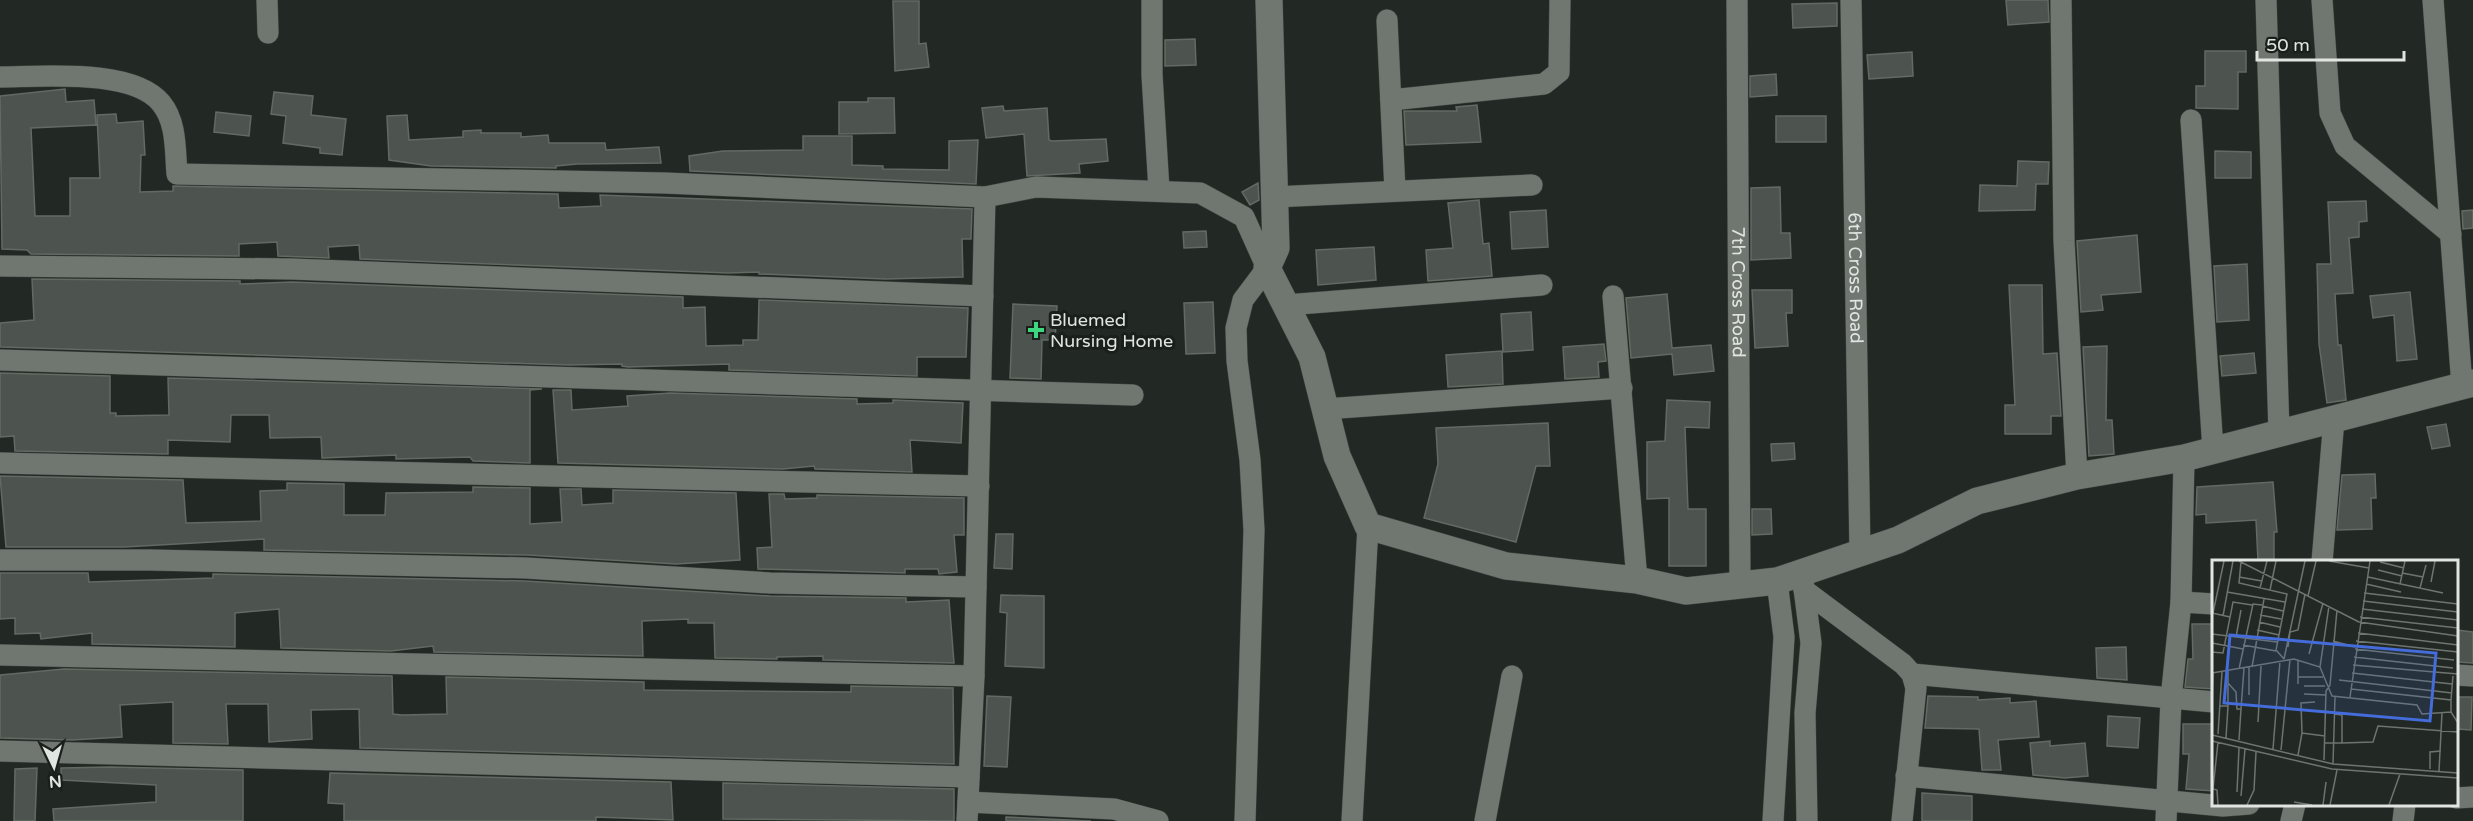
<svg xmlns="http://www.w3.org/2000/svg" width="2473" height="821" font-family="'Varela Round',sans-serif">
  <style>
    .building { fill: #4d544f; stroke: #626a64; stroke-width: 1.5 }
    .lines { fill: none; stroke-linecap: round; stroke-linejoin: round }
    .minor-casing { stroke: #3f4440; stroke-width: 22 }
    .tertiary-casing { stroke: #3f4440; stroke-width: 28 }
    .minor { stroke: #707771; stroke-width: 21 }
    .tertiary { stroke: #707771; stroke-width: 27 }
    .poi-dot { fill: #3cd77e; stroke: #191f1b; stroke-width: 2 }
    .labels { text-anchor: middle; stroke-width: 6; stroke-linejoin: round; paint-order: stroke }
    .street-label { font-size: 18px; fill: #e1e5e1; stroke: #191f1b }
    .poi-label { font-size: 18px; fill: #e1e5e1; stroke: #191f1b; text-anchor: start }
    .inset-road { fill: none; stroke: #6e7470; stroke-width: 1.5 }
    .view { fill: #446cda; fill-opacity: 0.15; stroke: #446cda; stroke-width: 3 }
    .inset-edge { fill: none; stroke: #e1e5e1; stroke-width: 3 }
  </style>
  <rect width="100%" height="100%" fill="#222924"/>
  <path class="building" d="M2006 0H2048L2049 22 2008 25Z
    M893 1H919V44L926 43 929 67 895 71Z
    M1837 3V26L1793 28 1792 4Z
    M1195 39 1196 65 1165 66V40Z
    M2205 51H2246V72H2238V109L2196 108V86H2205Z
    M1912 52 1913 76 1869 79 1867 55Z
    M1776 74 1777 95 1750 97V76Z
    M65 89 66 102 94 100 96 125 31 128 35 216H70V178H100L97 115 116 114 117 123 143 121 145 155H141L140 192 173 191V186L558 194 559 208 601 206 600 195 972 209 971 239H962L963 277 885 279 759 274V272L728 273 360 259 359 245 328 247 329 258 278 256 277 242 239 244V256L31 254 27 250 2 249 0 96Z
    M274 92 313 96 311 115 346 119 342 155 320 153V148L283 143 286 116 271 114Z
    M868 98H894L895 133 839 134V102H868Z
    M1477 105 1481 142 1406 145 1404 111H1457L1456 107Z
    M1003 106 1004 111 1047 108 1049 140 1052 141 1106 139 1108 161 1079 164 1080 173 1027 176 1024 134 986 138 982 108Z
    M216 112 251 116 249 136 214 132Z
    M407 115 409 140 463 137V131L481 130V133H521V137L548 135 549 143H605L606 150 659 147 661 163 577 164 556 166V168L431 166 389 160 387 116Z
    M1776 116H1826V142H1776Z
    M803 136H852V165L883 166V169L949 170V141L978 140 976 184 690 171 689 156 723 151 803 150Z
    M2215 151 2251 152V178H2215Z
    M2018 161 2049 162 2048 184H2036L2035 210 1979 211 1980 185 2017 186Z
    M1258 183 1259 200 1250 205 1242 192Z
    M1780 187 1781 233H1790L1791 258 1751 260V188Z
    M1479 200 1483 244 1489 243 1492 276 1428 281 1426 250 1453 248 1448 203Z
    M2366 201 2367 221 2359 222V237L2349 238 2353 293 2335 294 2338 345H2341L2346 400 2327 403 2319 344 2317 264H2331L2328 202Z
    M1546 210 1548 247 1512 249 1510 212Z
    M2473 210V228L2463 229 2462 211Z
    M1206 231 1207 247 1184 248 1183 232Z
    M2137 235 2141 292 2101 295 2103 310 2081 312 2077 241Z
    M1374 247 1376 280 1318 285 1316 250Z
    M2247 264 2249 320 2217 322 2214 266Z
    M32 279 240 281V284L292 282 683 297V308L705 307 706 346 743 345V340H758L759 300 968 308 966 357H917V376L729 370V364L628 367 622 366V364L569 365 0 347V323L34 320Z
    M2009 285H2042L2043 354 2057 353 2061 416H2051V434H2005V405H2015Z
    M1752 290H1792V313H1786L1788 346 1755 348Z
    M2410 292 2417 359 2397 361 2394 315 2373 318 2370 296Z
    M1667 294 1672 348 1711 345 1714 371 1674 375 1672 354 1631 358 1626 298Z
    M1213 302 1215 353 1186 354 1184 303Z
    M1013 304 1057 306 1055 340H1042L1041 379 1010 378Z
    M1531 312 1533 350 1503 352 1501 314Z
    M1604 344 1606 361 1598 362 1599 377 1565 379 1563 347Z
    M2107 346 2106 420H2112L2114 454 2089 456 2083 347Z
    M1502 351 1503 384 1448 387 1446 355Z
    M2254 353 2256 373 2222 376 2220 356Z
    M0 373 110 376V413H116V416L169 415 168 378 542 389 530 390V463L473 461 470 457 396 459V455L322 458 321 437 270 438 269 415H231L230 442 168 440V454L15 451 14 436 0 437Z
    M553 390H571L572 410 628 406 627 396 670 393 857 399V404L893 403V400L963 403 961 443 910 440 912 472 815 469 814 466 783 469 558 463Z
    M1667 400 1710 402 1709 428 1685 427 1688 509H1706V566H1669V498L1647 499V442L1665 441Z
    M1548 423 1550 466H1536L1516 542 1424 518 1438 464 1436 428Z
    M2446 424 2450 446 2432 449 2427 427Z
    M1794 443 1795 459 1772 461 1771 444Z
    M2375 474 2376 498H2371L2372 529 2337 530 2342 475Z
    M0 476 183 480 186 523 261 521 260 491 287 490V483L344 484V515H385L386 493 473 492V487L530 488V524L562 522 560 489H581L582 505 613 503V490L736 493 740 560 676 564 527 555 264 550V539L124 547H6Z
    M2273 482 2277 532H2274V561H2258L2256 520 2206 523V514L2196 515 2197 487Z
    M769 494H784L785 499 817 498V495L964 498V535H954L957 572 939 574 938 569H905V573L758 569 757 548 772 547Z
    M1752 509H1771L1772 534 1752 535Z
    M996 534H1013L1012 569 994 568Z
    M0 573H88L89 582 213 578V574L525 581 770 596 906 598V602L949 600 954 663 823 660V656L777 657V659L715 658 714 623H688V619L642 621 643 656 434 652 433 646 391 651 281 648 279 609 235 613V647L92 644V633L41 639 40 633 15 634V618L0 619Z
    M1001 595 1044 596V668L1005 666 1007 613 1000 612Z
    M2192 624H2214V689L2185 687 2188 659H2193Z
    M2457 630 2473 632V663L2457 662Z
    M2126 647 2127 680 2097 678 2096 648Z
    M64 669 392 676 393 714 402 715 447 714 446 677 644 682V690L851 692V686L953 688 954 764 360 748 359 709 311 710 312 739 269 742 268 704H226L228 744 173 743V702L120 705 122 737 72 740 0 738V675Z
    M987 696 1011 697 1007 767 984 766Z
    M1928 696 1978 697V700L2010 698V703L2036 701 2039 737 1998 740 2001 770H1982L1979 729 1925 728Z
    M2457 697H2472L2471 730 2457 729Z
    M2108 716 2140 718 2138 748 2107 746Z
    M2183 724H2214V791L2186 789 2189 754H2183Z
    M2050 741V746L2085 743 2088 776 2065 778 2033 775 2030 743Z
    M110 767 243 770V821H54L53 809 156 802V785L61 780V768Z
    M37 768 35 821H14L15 769Z
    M330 773 671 782 673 820 596 817V821H344V804L328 803Z
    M723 783 954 789V821L723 819Z
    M1922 793 1972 796V821H1922Z
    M1006 817 1091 821H1006Z"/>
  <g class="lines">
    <g class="minor-casing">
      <g id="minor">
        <path d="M267 0 268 33"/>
        <path d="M1152 0V75L1159 190"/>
        <path id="s1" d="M1737 0 1740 585"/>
        <path id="s2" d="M1851 0 1860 554"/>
        <path d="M2061 0 2064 241 2077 476"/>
        <path d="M2266 0 2279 433"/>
        <path d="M2322 0 2330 113 2345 146 2451 234"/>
        <path d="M2433 0 2462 386"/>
        <path d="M1387 20 1395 191"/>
        <path d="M0 77C42 77 132 68 161 103 177 122 175 151 177 174L665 183 985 197 1036 187 1200 193 1244 217 1267 268 1243 300 1236 328 1237 361 1250 460 1254 530 1245 821"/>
        <path d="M1391 100 1544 84 1559 72 1560 0"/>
        <path d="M2191 120 2213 450"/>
        <path d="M1274 197 1532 185"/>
        <path d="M0 266 292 269 983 296"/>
        <path d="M1613 296 1637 580"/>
        <path d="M1286 305 1542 285"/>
        <path d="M0 360 1133 395"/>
        <path d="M1325 409 1622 388"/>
        <path d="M0 463 979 486"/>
        <path d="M0 560H150L526 568 770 583 976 587"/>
        <path d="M2322 562 2334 419"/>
        <path d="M1803 581 1811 643 1805 713 1807 821"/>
        <path d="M1804 590 1903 664 1912 674 1916 688 1902 821"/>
        <path d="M2181 602 2214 604"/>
        <path d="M0 655 974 676"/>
        <path d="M1912 674 2214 702"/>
        <path d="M2456 675 2473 676"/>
        <path d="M0 751 969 777"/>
        <path d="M1906 776 2223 806 2249 804"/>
        <path d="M2456 798 2473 797"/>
        <path d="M968 802 1114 809 1158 821"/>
        <path d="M967 821 974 676 985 197"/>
        <path d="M1352 821 1368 526"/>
        <path d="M1485 821 1512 676"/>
        <path d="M1773 821 1784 637 1777 581"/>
        <path d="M2166 821 2171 699 2181 602 2184 458"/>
        <path d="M2291 821 2295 804"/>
        <path d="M2403 821 2405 804"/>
      </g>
    </g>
    <g class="tertiary-casing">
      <path id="tertiary" d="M1269 0 1276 248 1267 268 1312 357 1337 456 1368 526 1506 566 1637 580 1686 591 1777 581 1898 540 1977 501 2077 476 2184 458 2473 383"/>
    </g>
    <use href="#minor" class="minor"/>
    <use href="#tertiary" class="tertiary"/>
  </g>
  <path class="poi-dot" d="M1033 321h6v6h6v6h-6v6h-6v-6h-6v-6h6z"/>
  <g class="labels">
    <g class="street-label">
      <text dy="6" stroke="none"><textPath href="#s2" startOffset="278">6th Cross Road</textPath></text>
      <text dy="6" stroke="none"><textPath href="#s1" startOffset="292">7th Cross Road</textPath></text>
    </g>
    <g class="poi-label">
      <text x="1050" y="326">Bluemed<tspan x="1050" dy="21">Nursing Home</tspan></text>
    </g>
  </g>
  <g transform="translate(2212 560)">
    <rect width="246" height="246" fill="#222924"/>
    <path class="inset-road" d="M27 1 147 62M117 1 157 8M29 2 27 23 75 34 64 90 72 99M168 2 192 8M166 10 190 16M190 13 211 17M27 17 50 21M156 17 231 33M219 22 223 1M154 24 189 32M188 24 193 1M48 28 55 1M208 28 214 5M58 30 64 1M15 32 73 42M152 33 246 44M96 36 104 1M151 41 246 52M50 46 71 51M150 49 246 60M0 53 18 57M1 53 12 1M48 55 69 59M11 56 21 1M148 57 246 68M47 62 68 67M147 62 246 76M45 70 67 75M146 73 246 85M0 74 65 82M24 77 29 50M121 81 143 87M144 81 246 92M0 83 31 89M31 85 64 91M76 87 78 72 86 70 93 34M143 89 242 100M0 92 11 93 21 42 40 45M97 94 111 43M142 97 241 108M72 99 93 1M141 105 246 114M40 107 52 39M108 107 117 46M27 109 41 44 50 45M0 113 82 99 108 107 120 136 205 145 210 154 239 152 246 163M140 113 240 124M86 117H111M127 120 240 133M16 123 24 132 25 149H29L27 180M86 124V101M92 126H113M139 129 239 140V152M92 134 114 135M37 135V107M138 137 158 1M239 140 241 116M0 142 1 113M8 146H16L14 178M16 146V111M29 149 32 108M46 162 49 106M90 173 89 143 103 142M6 174 10 112M0 175 121 204 246 213M0 181 120 209 246 218M6 182 1 229 5 230 6 245M113 183H130V155L122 154M130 183 161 182 166 166 246 172M61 189 68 101M69 190 78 99M86 195 90 173 113 176M112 200 114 131 118 125 125 50M121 204 123 137M218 209V192L229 191M227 211 230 153M25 232 27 188M29 236 33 189M82 242 100 245M35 245 42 230 44 192M111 245 114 222M118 245 125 210M177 245 188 214"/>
    <path class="view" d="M18 75 224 93 218 161 12 143Z"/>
    <rect width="246" height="246" class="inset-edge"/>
  </g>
  <g transform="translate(54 767) rotate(175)" stroke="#191f1b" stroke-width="4.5" paint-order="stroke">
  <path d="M0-4.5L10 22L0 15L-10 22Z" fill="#e1e5e1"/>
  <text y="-9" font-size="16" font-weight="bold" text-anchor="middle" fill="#e1e5e1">N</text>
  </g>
  <path d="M2257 51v9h147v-9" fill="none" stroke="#e1e5e1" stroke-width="3"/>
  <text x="2266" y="51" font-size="18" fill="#e1e5e1" stroke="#191f1b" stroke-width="4.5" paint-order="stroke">50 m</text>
</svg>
